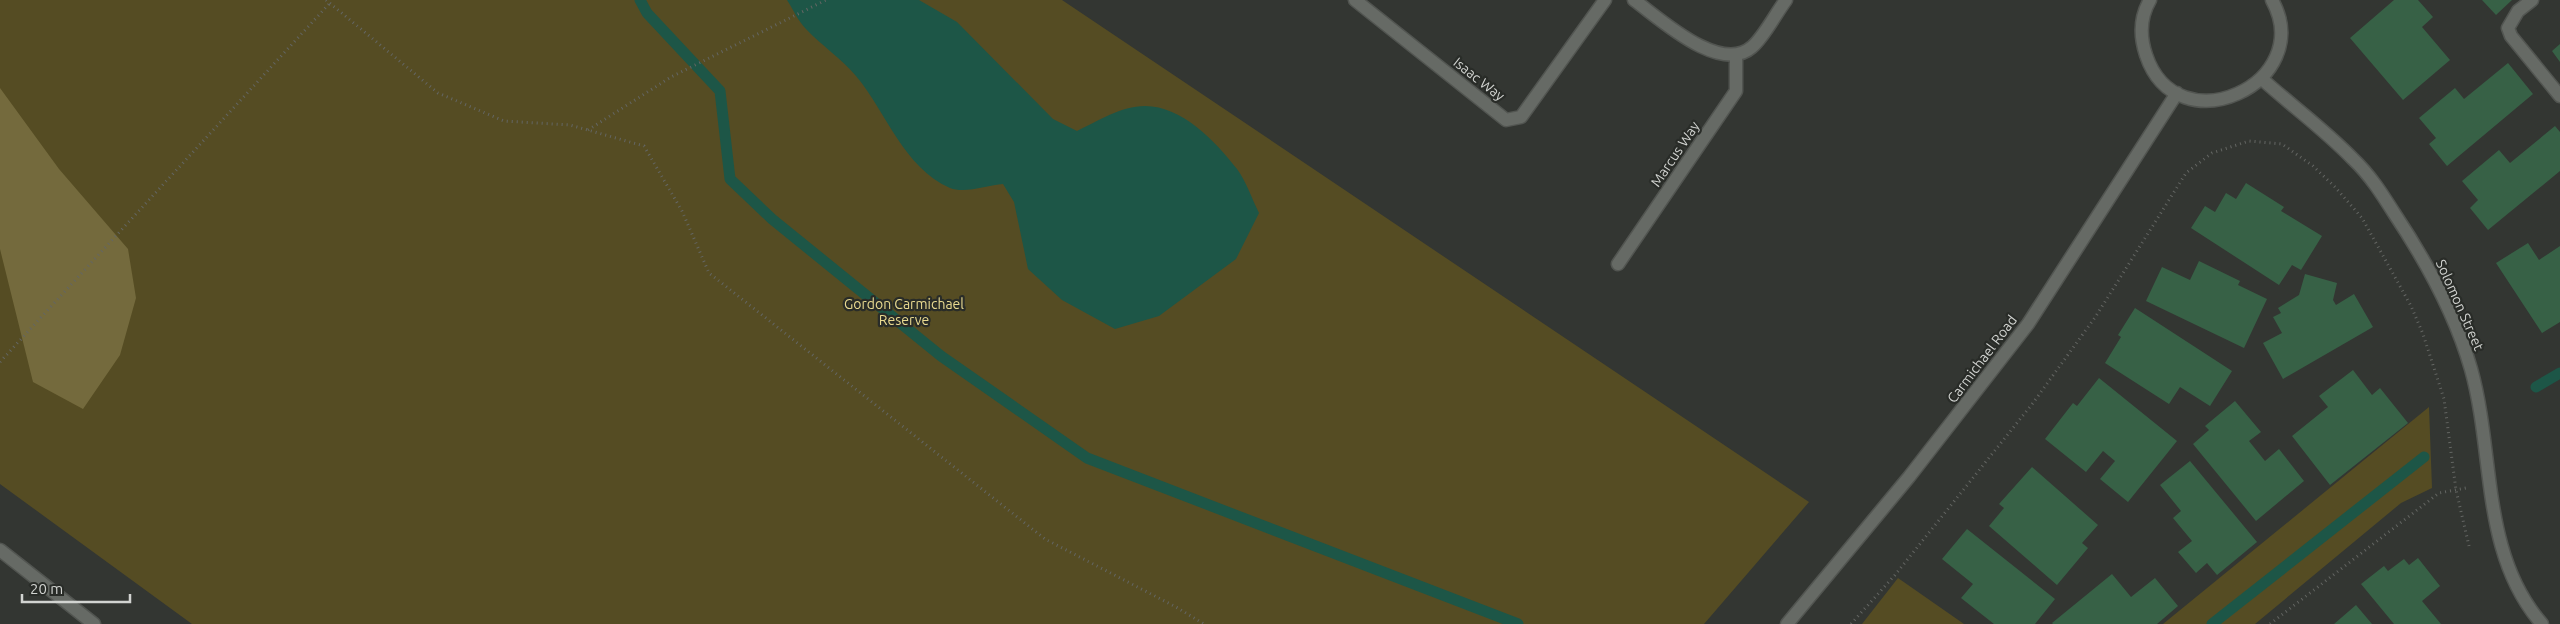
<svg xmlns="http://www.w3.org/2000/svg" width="2560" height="624" font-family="Ubuntu,sans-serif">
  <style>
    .green { fill: #554c23 }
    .forest { fill: #746a3d }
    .water { fill: #1d5647 }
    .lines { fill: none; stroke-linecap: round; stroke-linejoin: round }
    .stream { stroke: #1d5647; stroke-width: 11 }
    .building { fill: #376146 }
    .minor-casing { stroke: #525551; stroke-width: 15 }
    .path { stroke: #646663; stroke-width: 3; stroke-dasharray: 1 4; stroke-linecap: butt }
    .minor { stroke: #666a65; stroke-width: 12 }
    .labels { text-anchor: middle; stroke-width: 4.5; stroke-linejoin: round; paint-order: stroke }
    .street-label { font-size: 14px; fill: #d2d4d1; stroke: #292c28 }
    .park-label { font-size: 14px; fill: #e9da90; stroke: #292c28 }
  </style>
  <rect width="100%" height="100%" fill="#333632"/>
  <path class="green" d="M0 0H1062L1809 502 1704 624H192L0 484Z
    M2429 407 2432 488 2401 503 2255 624H2163Z
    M1898 578 1964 624H1862Z"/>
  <path class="forest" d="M0 88 59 169 128 249 136 298 120 355 83 409 33 382 0 249Z"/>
  <path class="water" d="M787 0H919L957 22 1053 119 1077 131C1098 121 1121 106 1145 106 1182 106 1215 141 1237 169 1246 181 1252 199 1259 213L1236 259 1159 316 1115 329 1062 300 1028 269 1014 202 1003 184C988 185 965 194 950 188 903 167 887 113 856 76 841 58 822 46 806 29 798 21 793 9 787 0Z"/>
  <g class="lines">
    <path class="stream" d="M640 0 647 13 720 91 730 179 772 219 941 356 1087 458 1518 624
      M2536 387 2560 373
      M2212 624 2424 457"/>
  </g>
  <path class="building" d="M2394 0H2418L2433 17 2422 27 2450 60 2403 100 2350 38Z
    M2482 0H2512L2496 15Z
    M2560 44V62L2552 51Z
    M2508 63 2533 94 2447 166 2429 144 2436 138 2419 118 2455 88 2464 99Z
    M2555 126 2560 132V171L2488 230 2470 208 2478 200 2462 181 2499 150 2510 163Z
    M2246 183 2284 207 2281 211 2322 236 2301 270 2292 265 2279 285 2191 228 2205 206 2215 212 2226 193 2236 199Z
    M2528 243 2539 260 2560 246V322L2542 333 2496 263Z
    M2199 261 2240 281 2238 285 2267 299 2244 348 2146 301 2162 267 2190 280Z
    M2305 274 2337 283 2333 300 2336 305 2354 294 2373 327 2283 379 2263 343 2282 333 2273 317 2281 313 2278 308 2299 295Z
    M2135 308 2232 371 2210 406 2180 387 2169 404 2105 363 2121 337 2118 335Z
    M2353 370 2372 395 2380 388 2408 423 2330 485 2292 436 2328 407 2319 396Z
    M2099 378 2177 441 2128 502 2100 479 2115 461 2103 451 2086 472 2045 439 2073 403 2077 406Z
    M2235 401 2261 432 2249 441 2265 461 2279 449 2304 481 2256 521 2193 444 2209 430 2205 426Z
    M2190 461 2257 542 2217 575 2207 563 2196 573 2178 552 2192 541 2173 518 2181 511 2160 485Z
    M2032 467 2098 525 2082 543 2088 548 2057 585 1989 526 2004 508 1999 504Z
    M1967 529 2055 599 2035 624H1994L1961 598 1973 584 1942 559Z
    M2418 558 2440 586 2422 601 2441 624H2394L2361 584 2384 566 2388 571 2404 559 2409 565Z
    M2112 574 2131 597 2155 578 2178 606 2157 624H2053L2052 623Z
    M2356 605 2372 624H2334Z"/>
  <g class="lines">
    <g class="minor-casing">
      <path id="minor" d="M1355 0 1506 120 1521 117 1605 0
        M1634 0C1659 18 1720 75 1752 47 1764 37 1776 13 1786 0
        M2150 0C2140 17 2140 37 2146 55 2177 148 2318 83 2272 0
        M2532 0 2518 11 2508 28 2511 36 2560 96
        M2262 79C2292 106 2325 130 2353 159 2370 175 2382 194 2394 213 2426 261 2455 313 2471 369 2495 454 2480 553 2542 624
        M1618 264 1736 91V55
        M0 550 94 624
        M1787 624 1909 477 2028 324 2177 93"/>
    </g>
    <path class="path" d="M326 0 438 93 504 121 570 125 644 146 682 211 709 273 1045 539 1176 607 1204 624
      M588 130 671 77 826 0
      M0 362 329 4
      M1851 624 1895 575 2033 403 2096 316 2186 173 2212 153 2249 141 2282 144 2313 166 2335 187 2362 218 2411 306 2423 334 2444 399 2456 490 2469 546
      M2270 624 2439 493 2466 488"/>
    <use href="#minor" class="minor"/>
  </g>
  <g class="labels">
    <g class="street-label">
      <text transform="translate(1479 79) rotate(38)" y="5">Isaac Way</text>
      <text transform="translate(1675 154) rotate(-56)" y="5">Marcus Way</text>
      <text transform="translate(2460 305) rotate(66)" y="5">Solomon Street</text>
      <text transform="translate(1982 359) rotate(-53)" y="5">Carmichael Road</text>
    </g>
    <g class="park-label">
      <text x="904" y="309">Gordon Carmichael<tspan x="904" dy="16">Reserve</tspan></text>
    </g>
  </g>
  <path d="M22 594v8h108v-8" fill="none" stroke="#d2d4d1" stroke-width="2.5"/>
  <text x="30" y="594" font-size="15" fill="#d2d4d1" stroke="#292c28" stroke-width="4" paint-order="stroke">20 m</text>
</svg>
